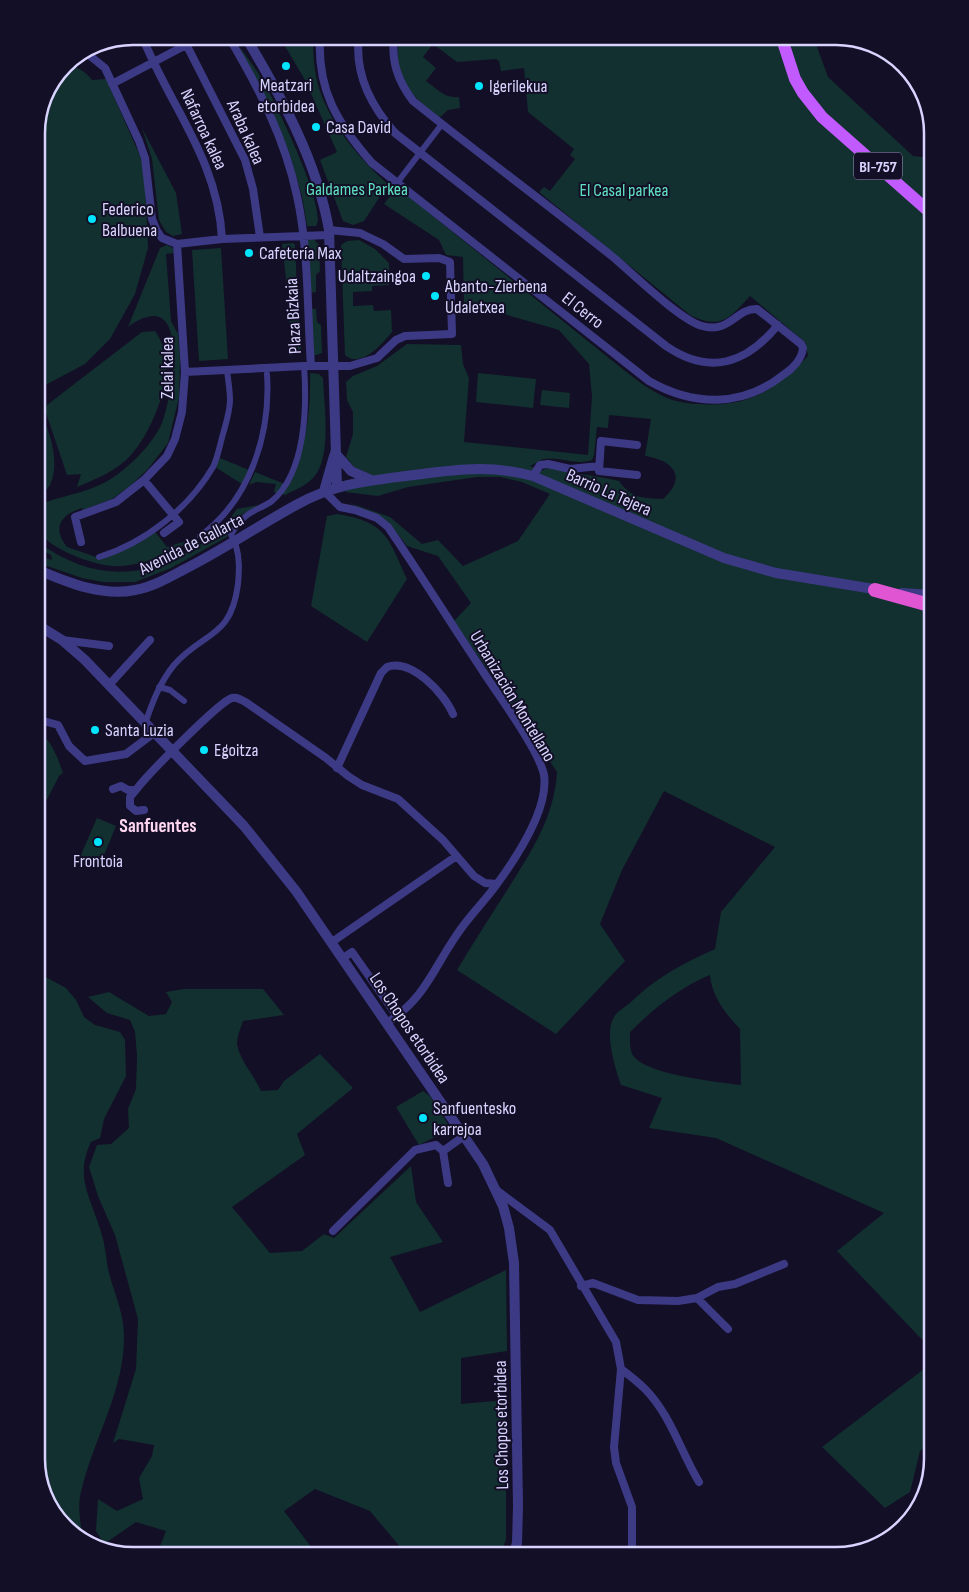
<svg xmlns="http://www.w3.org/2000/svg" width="969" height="1592" font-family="'Sofia Sans Condensed',sans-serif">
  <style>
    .green { fill: #12302f; fill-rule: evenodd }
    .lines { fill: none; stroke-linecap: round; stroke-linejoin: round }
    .pedestrian { stroke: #3d3a85; stroke-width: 6 }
    .minor { stroke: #3d3a85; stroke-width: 8 }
    .tertiary { stroke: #3d3a85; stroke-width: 10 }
    .primary { stroke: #c25bff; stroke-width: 12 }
    .trunk { stroke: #e055d1; stroke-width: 14 }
    .poi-dot { fill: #00e5ff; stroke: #130f26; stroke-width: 2 }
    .labels { text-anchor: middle; stroke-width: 4; stroke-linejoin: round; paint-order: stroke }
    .shield { fill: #130f26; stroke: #9e99be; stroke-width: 1 }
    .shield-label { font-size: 16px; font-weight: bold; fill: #d9d4ff }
    .poi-label { font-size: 18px; fill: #d9d4ff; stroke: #130f26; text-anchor: start }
    .street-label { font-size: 18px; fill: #d9d4ff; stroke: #130f26 }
    .park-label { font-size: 18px; fill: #5fe0c0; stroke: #130f26 }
    .neighbourhood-label { font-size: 19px; font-weight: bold; fill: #ffd6f0; stroke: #130f26 }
    .rim { fill: none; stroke: #d9d4ff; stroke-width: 2.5 }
  </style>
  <rect width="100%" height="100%" fill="#130f26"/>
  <path class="green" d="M279 36 313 38C313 55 314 71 319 88 331 125 359 159 388 184L364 221 353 225 343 221 320 160 337 152 305 80Z
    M399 36H813L828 77 913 156 933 158V1351L837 1251 884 1213 716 1138 649 1128 662 1098 621 1085C615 1068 604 1033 614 1017 617 1011 626 1007 631 1002 657 977 682 964 715 949L721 912 775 847 664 791 622 870 600 924 625 961 556 1034 457 970C472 945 488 920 504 895 529 855 554 820 557 772L454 621 471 603 438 556 407 546 393 528 383 519 350 503 390 517 422 544 438 540 463 566 518 541 550 494 522 482 500 477H477L408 487 378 496 345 492 365 472 354 467 346 457 353 434V412L347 400 346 382 353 376 377 366 407 344 461 345 463 364 469 378 464 442 588 455 592 396 589 364 559 330 490 310 464 307 463 257 446 255 439 240 384 204 397 187 610 359C628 373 646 389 667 398 678 402 689 404 701 404 749 408 775 389 808 356L805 342 750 296C729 319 721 330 690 315L539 192 544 187 550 191 575 159 570 155 574 149 528 112 524 68 501 71 499 61 496 59 457 62 433 44 423 57 436 68 426 81C437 89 445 99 459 97L460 108 448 110 439 118C409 94 393 77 399 36ZM609 415 651 419 645 456C673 460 688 477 663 499 643 498 632 499 619 481 595 475 572 474 548 468L541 471 530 466C535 464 539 460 544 459 560 456 576 466 592 460L594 455 597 427 608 428ZM710 975C712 997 726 1014 740 1029L741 1085C716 1082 652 1075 635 1058 629 1052 630 1040 630 1032 653 1009 680 987 710 975Z
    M239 46C247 57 256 69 263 81 275 101 328 210 316 226H307L302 196 289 152Z
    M64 66C77 66 84 70 92 80L106 79 141 158 145 180 148 248 135 294 110 339 85 364 36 390V127L44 96Z
    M142 128 176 193 182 234 173 236 166 232 159 220 152 159Z
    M313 238 319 245 320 271 316 275V292L310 293 307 239Z
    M359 240 375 249 389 263V285L372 286V291L353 292V306L373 305 374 311 391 310 392 332C382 344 361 369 345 355L341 245 347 241Z
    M293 243 295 245 297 290H290V287H287L282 244Z
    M167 245 173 248 174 253 166 254 171 321 178 334 180 360 179 397 168 443 148 469 130 486 112 499 83 510 82 508C62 514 51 527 67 547L99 558 153 532 156 533 167 547 199 537C173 552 144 567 113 566 88 565 6 535 46 502 74 493 100 490 123 470 138 458 154 441 162 423 173 394 192 281 128 327L160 248Z
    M221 248 228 359 199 361 192 250Z
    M311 309H316L317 322 321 325 322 353 313 356Z
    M289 314H299L301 353 289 356V349L291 348Z
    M155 331C161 340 166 351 167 363 167 393 148 441 125 461 111 473 94 480 77 487L81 474 67 475 45 410 47 405 142 332Z
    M310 373 319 374 323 378C324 405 332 456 314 477 307 485 295 490 285 495L274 492 276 484 256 482 249 485 255 472 287 485C306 449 311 413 310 373Z
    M478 373 536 379 533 408 476 402Z
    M542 390 570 393 569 408 540 405Z
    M36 408 40 409C49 431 61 461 50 485 47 490 41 495 36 499Z
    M220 458 249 470 242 484 215 467Z
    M259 505 241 515 227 537 171 568 135 582H103L82 578 36 562V555L52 560 51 555 36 547V541C86 577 135 583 189 551 210 539 223 529 237 509Z
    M337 514C386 522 388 537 407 579L367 642 311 606 327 516Z
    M36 730C52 740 57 756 63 773L59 776 36 821Z
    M97 818 116 826 100 865 80 857Z
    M36 972 66 988 76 1000 84 1017 95 1025 120 1032 125 1040 126 1076 104 1119 100 1138 91 1142C74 1178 91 1197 101 1232 105 1244 106 1257 108 1269 113 1291 124 1312 124 1335 125 1390 93 1440 81 1492 77 1506 81 1526 83 1541L46 1502 36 1459Z
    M184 989H263L284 1015 243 1021C241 1027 237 1037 237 1044 240 1061 254 1075 261 1091L278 1090 284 1081 320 1054 353 1088 297 1134 305 1155 232 1207 270 1253 302 1251 324 1234 334 1238 411 1166 416 1202 443 1242 390 1257 420 1312 506 1270 507 1351 461 1358V1404L506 1400V1540L499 1556H415L401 1548 370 1511 315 1489 284 1511 318 1556H156L166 1531 136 1522 104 1544 109 1550 102 1547 104 1544 96 1531 98 1499 117 1511 143 1499 139 1478 152 1456 154 1445 119 1439 113 1443 136 1369 138 1319 115 1235 98 1196 89 1167 97 1145 111 1144 129 1128 128 1109 136 1089 137 1056 135 1032 130 1020 107 1013 88 997 109 992 149 1016 166 1014 172 1002 166 992Z
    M423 1091 430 1096 448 1124 443 1133 419 1145 396 1107Z
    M933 1362V1439L920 1451 910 1492 885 1508 822 1447Z"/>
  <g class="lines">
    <path class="pedestrian" d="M397 183 442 124
      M200 536C250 500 271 434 267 374
      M232 537 231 534C235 528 240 521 246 516 253 510 264 507 272 501 306 472 307 406 304 366
      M99 557C145 543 189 508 213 467 218 457 220 444 223 434 226 423 230 411 230 400 230 390 228 380 227 370
      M159 687 170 690 184 701
      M145 724C152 703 160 682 174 665 204 631 231 639 238 584 239 571 240 559 236 546"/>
    <path class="minor" d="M142 36C170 107 218 159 222 239
      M182 36 245 160 253 189 260 237
      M228 36C258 86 285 139 297 196 309 251 307 309 311 366
      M320 36C317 90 337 123 372 163L649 381C693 406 742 408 783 375 792 369 802 359 803 348L801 344 757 309C736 308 730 334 702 326 679 319 633 274 613 257 547 204 479 154 413 101 398 81 391 62 394 36
      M359 36C354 74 371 106 395 133L666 346C710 376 746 364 778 325
      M84 51 105 68 139 141 145 158 152 219 157 231 162 238 177 244
      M112 84 203 36
      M185 372 304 366H350L377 358 396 340 405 336 452 334 450 262 439 258 404 259 383 244 360 233 329 230
      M637 445 601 441 599 471 637 475
      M533 476 540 465 548 464 570 469 599 466
      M144 480 179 522 164 533
      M81 542 75 517 116 502 144 480 167 456 175 439 182 412 185 372 177 244 222 239 329 235
      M62 640 109 646
      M109 685 150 640
      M36 719 58 725 69 746 85 761 126 754 154 733
      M337 768 381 673 387 667C411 658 444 693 453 714
      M113 789 121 786 128 790H136C146 776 220 701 232 698 237 697 242 700 247 703L326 758 348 776 362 785 398 799 443 840 474 876 485 883 497 884C516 858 549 809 544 775 539 750 499 696 484 673 452 625 421 575 388 527L377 518 355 510 340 507 324 491
      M136 790 130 797V806L136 811 144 810
      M332 942 455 857
      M343 958 352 952 397 1016
      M387 1023C427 996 432 970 458 933 469 916 485 901 497 884
      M448 1183 443 1151 464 1136
      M495 1189 550 1230 616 1342 621 1369 614 1447 616 1463 632 1507V1556
      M333 1231 415 1150 436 1145 443 1151
      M581 1286 593 1283 638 1300 678 1301 697 1298 718 1287 735 1284 784 1264
      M697 1298 728 1329
      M621 1369C629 1375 638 1382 645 1389 670 1414 681 1452 699 1482"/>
    <path class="tertiary" d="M245 36C281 96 317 161 329 230L337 486
      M335 453 351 471 369 479
      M324 491 334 456
      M36 569C67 582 101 597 135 590 152 587 168 578 183 570 223 550 259 525 298 504 334 484 366 481 406 476 450 470 490 464 533 476L724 558 776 573 880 590
      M902 593 933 595
      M36 624 62 640 85 660 244 826 296 891 483 1164 503 1206 509 1228 514 1263 518 1506 517 1543 513 1556"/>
    <path class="primary" d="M781 36 795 79 803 93 822 117 933 215"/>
    <path class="trunk" d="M875 590 933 606"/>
  </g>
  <g class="poi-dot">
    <circle cx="286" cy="66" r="5"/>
    <circle cx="479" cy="86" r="5"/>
    <circle cx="316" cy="127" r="5"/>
    <circle cx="92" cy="219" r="5"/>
    <circle cx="249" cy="253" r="5"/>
    <circle cx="426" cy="276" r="5"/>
    <circle cx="435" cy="296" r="5"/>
    <circle cx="95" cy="730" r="5"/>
    <circle cx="204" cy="750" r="5"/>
    <circle cx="98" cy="842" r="5"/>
    <circle cx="423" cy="1118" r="5"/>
  </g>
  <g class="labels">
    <rect class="shield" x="854" y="152.5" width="48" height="27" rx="4"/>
    <g class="shield-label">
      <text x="878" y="172">BI-757</text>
    </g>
    <g class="poi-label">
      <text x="286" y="91" text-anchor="middle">Meatzari<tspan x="286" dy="21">etorbidea</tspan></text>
      <text x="489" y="92">Igerilekua</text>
      <text x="326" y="133">Casa David</text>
      <text x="102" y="215">Federico<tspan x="102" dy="21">Balbuena</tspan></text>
      <text x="259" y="259">Cafetería Max</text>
      <text x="416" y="282" text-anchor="end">Udaltzaingoa</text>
      <text x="445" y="292">Abanto-Zierbena<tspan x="445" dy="21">Udaletxea</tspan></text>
      <text x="105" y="736">Santa Luzia</text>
      <text x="214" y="756">Egoitza</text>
      <text x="98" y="867" text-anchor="middle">Frontoia</text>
      <text x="433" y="1114">Sanfuentesko<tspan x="433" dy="21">karrejoa</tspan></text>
    </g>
    <g class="street-label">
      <text transform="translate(204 129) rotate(65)" y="6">Nafarroa kalea</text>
      <text transform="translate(246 132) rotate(66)" y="6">Araba kalea</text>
      <text transform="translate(583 310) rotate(38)" y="6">El Cerro</text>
      <text transform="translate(293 316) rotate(-93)" y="6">Plaza Bizkaia</text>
      <text transform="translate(167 368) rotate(-90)" y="6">Zelai kalea</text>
      <text transform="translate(609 492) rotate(24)" y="6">Barrio La Tejera</text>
      <text transform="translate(191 544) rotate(-27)" y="6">Avenida de Gallarta</text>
      <text transform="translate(513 696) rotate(59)" y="6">Urbanización Montellano</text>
      <text transform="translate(410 1028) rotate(56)" y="6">Los Chopos etorbidea</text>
      <text transform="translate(501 1425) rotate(-91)" y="6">Los Chopos etorbidea</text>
    </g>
    <g class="park-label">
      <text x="357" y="195">Galdames Parkea</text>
      <text x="624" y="196">El Casal parkea</text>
    </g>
    <g class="neighbourhood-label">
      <text x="158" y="832">Sanfuentes</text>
    </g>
  </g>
  <path d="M0 0H969V1592H0ZM133 45H836A88 88 0 0 1 924 133V1459A88 88 0 0 1 836 1547H133A88 88 0 0 1 45 1459V133A88 88 0 0 1 133 45Z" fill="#130f26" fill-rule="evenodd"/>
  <path class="rim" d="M133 45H836A88 88 0 0 1 924 133V1459A88 88 0 0 1 836 1547H133A88 88 0 0 1 45 1459V133A88 88 0 0 1 133 45Z"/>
</svg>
